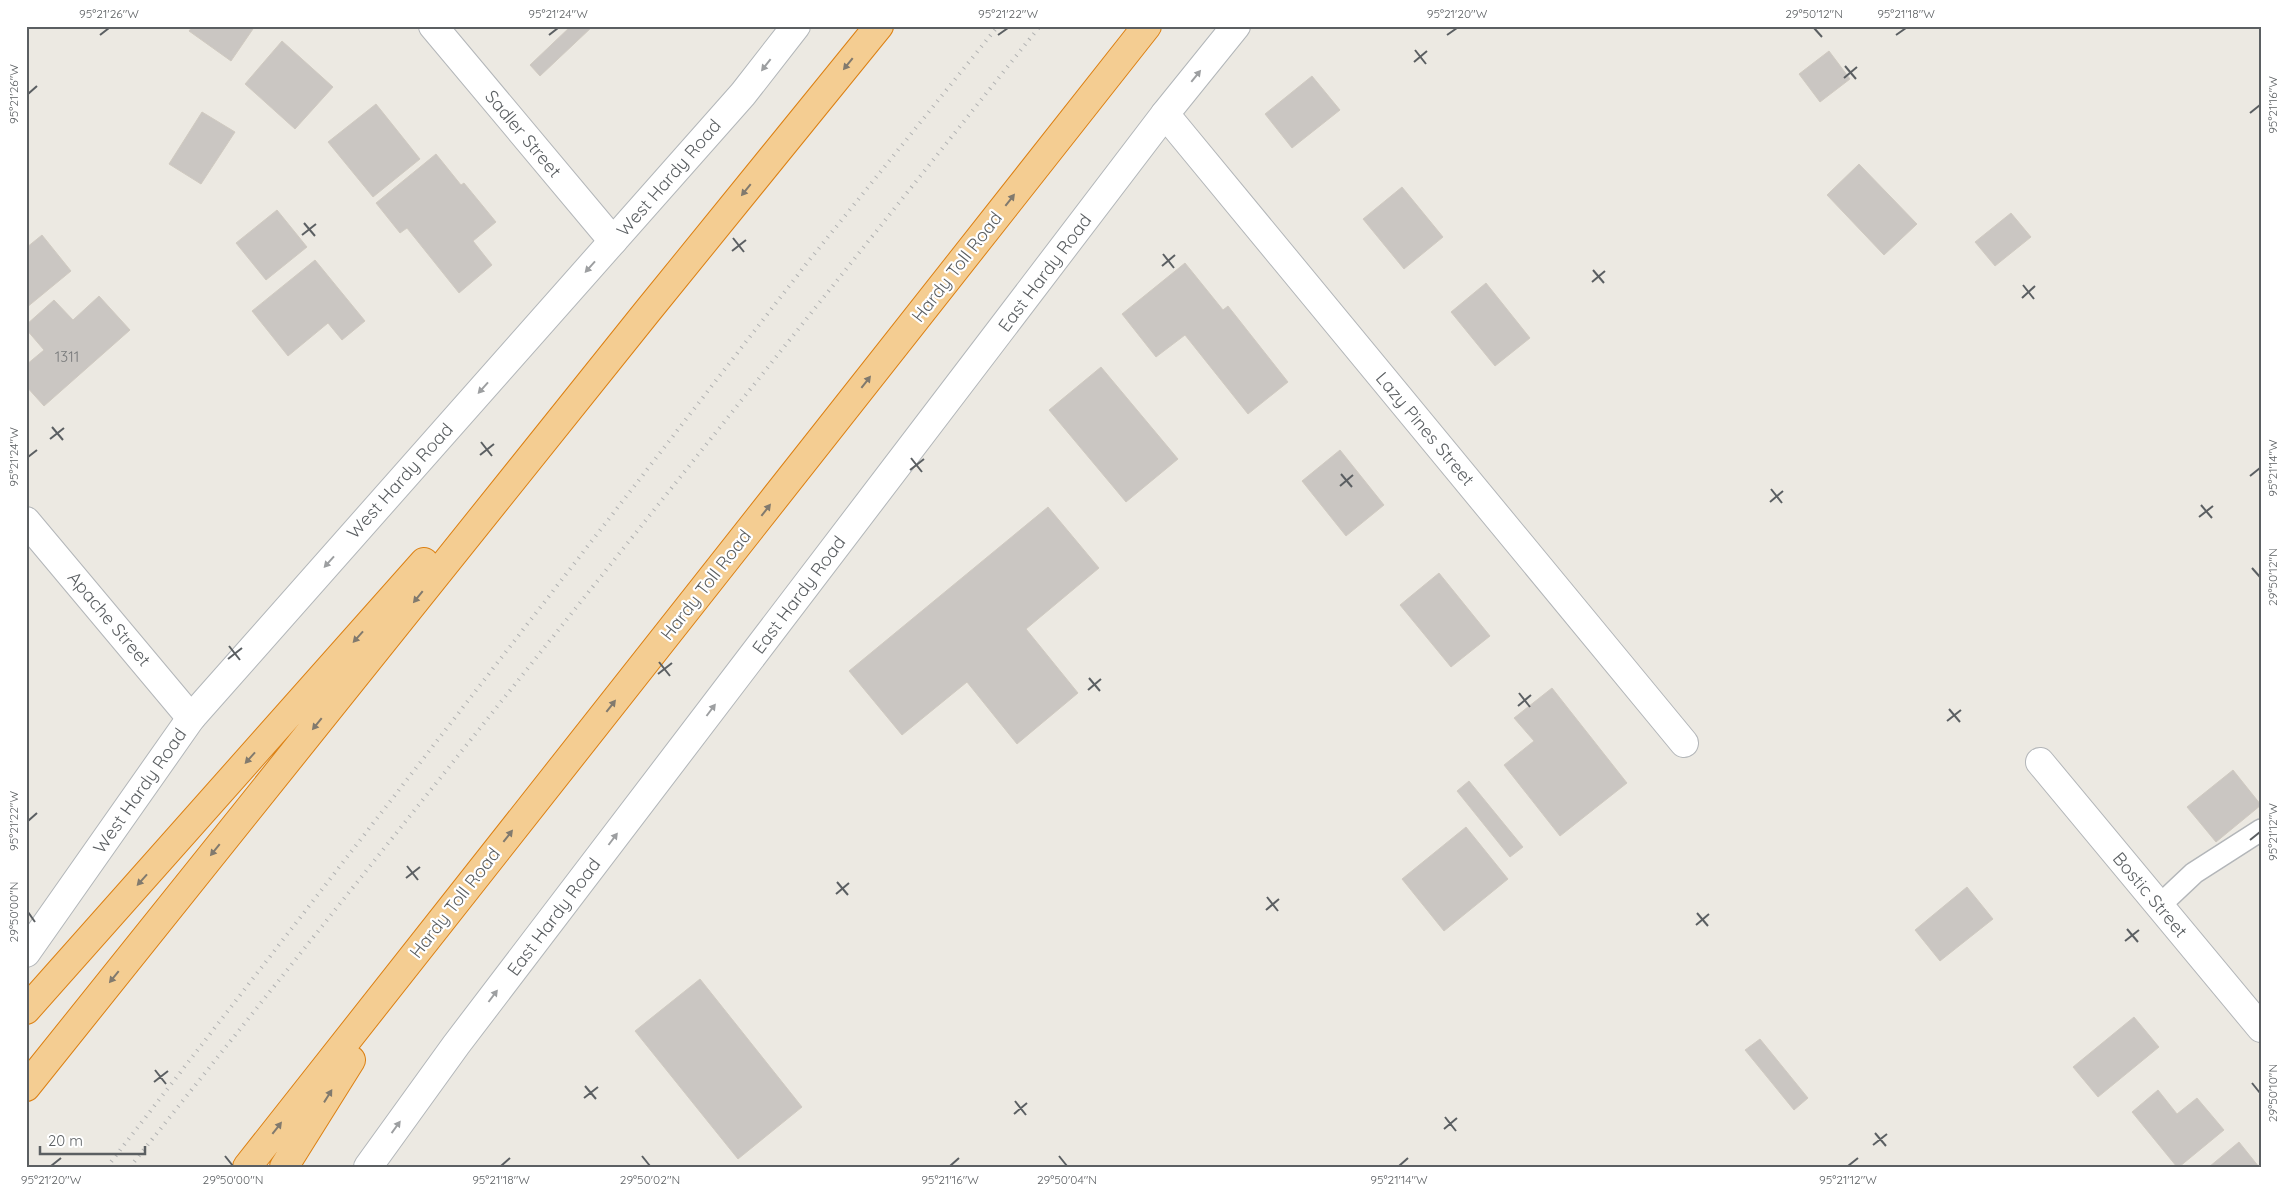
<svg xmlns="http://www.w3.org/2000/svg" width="2287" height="1193" font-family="Quicksand,sans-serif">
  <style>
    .building { fill: #cac6c2; stroke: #d0cac1 }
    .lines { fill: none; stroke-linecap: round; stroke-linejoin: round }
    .service-casing { stroke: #b3b6b9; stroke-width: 24 }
    .minor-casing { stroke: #b3b6b9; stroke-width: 30 }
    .secondary-casing { stroke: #b2b6b9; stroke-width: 30 }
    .motorway-casing { stroke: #dc8013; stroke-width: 30 }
    .service { stroke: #fff; stroke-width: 21 }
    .minor { stroke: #fff; stroke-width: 28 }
    .secondary { stroke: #fff; stroke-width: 28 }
    .motorway { stroke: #f4cd92; stroke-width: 28 }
    .rail { stroke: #b1b2b2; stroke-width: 4; stroke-dasharray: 1 6; stroke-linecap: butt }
    .oneway { fill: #817a6e }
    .oneway2 { fill: #9d9fa1 }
    .ticks { fill: none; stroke: #5b5f62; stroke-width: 2 }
    .labels { text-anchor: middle; stroke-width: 4.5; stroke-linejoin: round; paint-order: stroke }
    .number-label { font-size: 15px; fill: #77797a }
    .street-label { font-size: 18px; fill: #5b5f62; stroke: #fff }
    .neatline { fill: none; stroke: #5b5f62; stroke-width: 2 }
    .ticks-label { font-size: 12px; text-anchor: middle; fill: #5b5f62 }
  </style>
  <rect width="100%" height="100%" fill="#ece9e2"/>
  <path class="building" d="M193 26H255L231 61 189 31Z
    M571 26H593L540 76 530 65Z
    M282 41 333 87 295 129 245 84Z
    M1829 51 1850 79 1820 102 1799 74Z
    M1312 76 1340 110 1292 148 1265 114Z
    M376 104 420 159 373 197 328 142Z
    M202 112 235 132 201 184 169 164Z
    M436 154 461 185 464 183 496 222 473 241 492 265 459 293 407 228 400 233 376 203Z
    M1859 164 1917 224 1884 255 1827 195Z
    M1402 187 1443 237 1404 269 1363 219Z
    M277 210 307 247 266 280 236 243Z
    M2011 213 2031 237 1995 266 1975 242Z
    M42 235 71 271 26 308V248Z
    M315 260 365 321 342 340 328 323 288 356 252 311Z
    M1185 263 1223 310 1228 306 1288 382 1248 414 1185 335 1156 357 1122 314Z
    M1486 283 1530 338 1495 366 1451 312Z
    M99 296 130 330 44 406 26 386V365L44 350 26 329V325L54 300 73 320Z
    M1101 367 1178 459 1126 502 1049 410Z
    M1340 450 1384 505 1346 536 1302 481Z
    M1048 507 1099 568 1026 629 1078 693 1017 744 967 682 902 735 849 671Z
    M1439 573 1490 636 1451 667 1400 605Z
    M1552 688 1627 783 1560 836 1504 765 1534 741 1514 718Z
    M2233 770 2261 805 2216 842 2187 807Z
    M1469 781 1523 847 1510 857 1457 791Z
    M1466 827 1508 879 1444 931 1402 879Z
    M1967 887 1993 919 1940 961 1915 930Z
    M700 979 802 1107 738 1159 635 1031Z
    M2134 1017 2159 1047 2098 1097 2073 1067Z
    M1760 1039 1808 1098 1794 1110 1745 1050Z
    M2158 1090 2177 1114 2197 1098 2224 1130 2179 1167H2177L2132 1112Z
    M2239 1142 2259 1167H2209Z"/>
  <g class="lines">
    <g class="service-casing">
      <path id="service" d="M2159 906 2194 873 2261 830"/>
    </g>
    <g class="minor-casing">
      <path id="minor" d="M433 26 613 241
        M1165 114 1684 743
        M26 521 191 718
        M2040 762 2261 1028"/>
    </g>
    <g class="secondary-casing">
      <path id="secondary" d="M26 953 191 718 743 94 796 26
        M368 1167 456 1045 1165 114 1236 26"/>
    </g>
    <g class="motorway-casing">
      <path id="motorway" d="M26 1010 424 562
        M26 1087 646 313 879 26
        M247 1167 1147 26
        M284 1167 351 1060"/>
    </g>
    <use href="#service" class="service"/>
    <use href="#minor" class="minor"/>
    <use href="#secondary" class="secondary"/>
    <use href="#motorway" class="motorway"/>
    <path class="rail" d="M107 1167 807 263 998 26
      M130 1167 1040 26"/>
  </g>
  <defs><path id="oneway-solid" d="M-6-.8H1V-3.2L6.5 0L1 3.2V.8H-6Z" transform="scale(1.25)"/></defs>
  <g class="oneway">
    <use href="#oneway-solid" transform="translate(848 64) rotate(129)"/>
    <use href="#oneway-solid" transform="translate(746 190) rotate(129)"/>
    <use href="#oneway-solid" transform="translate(1010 200) rotate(-52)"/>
    <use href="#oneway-solid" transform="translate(866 382) rotate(-52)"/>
    <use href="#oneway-solid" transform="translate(766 510) rotate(-52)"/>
    <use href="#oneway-solid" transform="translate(418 597) rotate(129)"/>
    <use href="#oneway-solid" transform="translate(358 637) rotate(132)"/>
    <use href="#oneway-solid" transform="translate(611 706) rotate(-52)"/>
    <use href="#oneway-solid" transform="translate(317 724) rotate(129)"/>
    <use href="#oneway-solid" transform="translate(250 758) rotate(132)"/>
    <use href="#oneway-solid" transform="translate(508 836) rotate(-52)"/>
    <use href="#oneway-solid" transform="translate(215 850) rotate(129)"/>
    <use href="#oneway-solid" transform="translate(142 880) rotate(132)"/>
    <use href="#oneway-solid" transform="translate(114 977) rotate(129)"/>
    <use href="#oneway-solid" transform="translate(328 1096) rotate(-58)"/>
    <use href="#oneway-solid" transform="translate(277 1128) rotate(-52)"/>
  </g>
  <g class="oneway2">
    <use href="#oneway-solid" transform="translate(766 65) rotate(128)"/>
    <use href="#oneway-solid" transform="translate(1196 76) rotate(-51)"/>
    <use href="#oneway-solid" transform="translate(590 267) rotate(132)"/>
    <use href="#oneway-solid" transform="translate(483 388) rotate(132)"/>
    <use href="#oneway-solid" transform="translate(329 562) rotate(132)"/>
    <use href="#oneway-solid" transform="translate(711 710) rotate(-53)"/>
    <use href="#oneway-solid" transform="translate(613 839) rotate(-53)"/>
    <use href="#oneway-solid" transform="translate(493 996) rotate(-53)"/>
    <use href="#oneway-solid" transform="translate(396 1127) rotate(-54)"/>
  </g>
  <path class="ticks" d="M1814 28 1822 37M100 35 109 28M549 35 558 28M998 35 1008 28M1447 35 1457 28M1896 35 1906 28M1415 50 1426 64M1414 62 1427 51M1845 66 1856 79M1844 78 1857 67M28 94 37 86M2250 113 2260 105M304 223 315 236M302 235 316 224M733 238 744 252M732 251 746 240M1163 254 1174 268M1162 266 1175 255M1593 270 1604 283M1592 282 1605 271M2023 285 2034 299M2022 298 2035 286M52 427 63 440M50 439 64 428M481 442 492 456M480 455 494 444M28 457 37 450M911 458 922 472M910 470 924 459M1341 474 1352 487M2250 476 2260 468M1340 486 1353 475M1771 489 1782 503M1770 502 1783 491M2201 505 2212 518M2199 517 2213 506M2252 568 2260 577M229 646 240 660M228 659 242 648M659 662 670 676M658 674 672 663M1089 678 1100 691M1088 690 1101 679M1519 693 1530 707M1518 706 1531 695M1949 709 1960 722M1947 721 1961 710M28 821 37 813M2250 840 2260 832M407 866 418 880M406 878 420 867M837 882 848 895M836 894 849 883M1267 897 1278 911M1266 910 1279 899M28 912 35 922M1697 913 1708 926M1696 925 1709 914M2127 929 2138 942M2125 941 2139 930M155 1070 166 1084M154 1082 168 1071M2252 1083 2260 1093M585 1086 596 1099M584 1098 598 1087M1015 1101 1026 1115M1014 1114 1027 1103M1445 1117 1456 1131M1444 1129 1457 1118M1875 1133 1886 1146M1873 1145 1887 1134M225 1156 233 1166M642 1156 650 1166M1059 1156 1067 1166M51 1166 61 1158M501 1166 510 1158M950 1166 959 1158M1399 1166 1408 1158M1848 1166 1858 1158"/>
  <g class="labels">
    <g class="number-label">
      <text x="67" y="362">1311</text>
    </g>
    <g class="street-label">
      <text transform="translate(523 134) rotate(50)" y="6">Sadler Street</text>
      <text transform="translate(669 178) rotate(-49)" y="6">West Hardy Road</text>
      <text transform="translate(957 267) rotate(-52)" y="6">Hardy Toll Road</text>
      <text transform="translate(1045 273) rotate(-53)" y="6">East Hardy Road</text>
      <text transform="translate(1425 429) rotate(50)" y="6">Lazy Pines Street</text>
      <text transform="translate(400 481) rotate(-48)" y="6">West Hardy Road</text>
      <text transform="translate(706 585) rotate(-52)" y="6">Hardy Toll Road</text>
      <text transform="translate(799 595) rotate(-53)" y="6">East Hardy Road</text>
      <text transform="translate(109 619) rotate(50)" y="6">Apache Street</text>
      <text transform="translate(140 791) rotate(-55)" y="6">West Hardy Road</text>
      <text transform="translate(2150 895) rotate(50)" y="6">Bostic Street</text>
      <text transform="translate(455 903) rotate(-52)" y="6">Hardy Toll Road</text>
      <text transform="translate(554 917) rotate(-53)" y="6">East Hardy Road</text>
    </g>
  </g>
  <rect width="2287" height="1193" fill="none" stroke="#ffffff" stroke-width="55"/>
  <path d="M40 1146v8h105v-8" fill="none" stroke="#5b5f62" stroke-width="2.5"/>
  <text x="48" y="1146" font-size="15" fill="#5b5f62" stroke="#ffffff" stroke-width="4" paint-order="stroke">20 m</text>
  <rect x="28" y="28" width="2232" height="1138" class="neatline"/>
  <g class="ticks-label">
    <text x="109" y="18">95°21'26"W</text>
    <text x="558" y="18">95°21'24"W</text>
    <text x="1008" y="18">95°21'22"W</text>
    <text x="1457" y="18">95°21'20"W</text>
    <text x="1814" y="18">29°50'12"N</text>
    <text x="1906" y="18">95°21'18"W</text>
    <text transform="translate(14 94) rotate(-90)" y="4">95°21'26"W</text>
    <text transform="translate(2273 105) rotate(-90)" y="4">95°21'16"W</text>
    <text transform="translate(14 457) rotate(-90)" y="4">95°21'24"W</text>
    <text transform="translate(2273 468) rotate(-90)" y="4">95°21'14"W</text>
    <text transform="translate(2273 577) rotate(-90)" y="4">29°50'12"N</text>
    <text transform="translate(14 821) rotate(-90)" y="4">95°21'22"W</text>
    <text transform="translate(2273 832) rotate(-90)" y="4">95°21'12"W</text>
    <text transform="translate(14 912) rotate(-90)" y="4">29°50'00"N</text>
    <text transform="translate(2273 1093) rotate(-90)" y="4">29°50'10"N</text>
    <text x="51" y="1184">95°21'20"W</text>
    <text x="233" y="1184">29°50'00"N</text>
    <text x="501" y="1184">95°21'18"W</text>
    <text x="650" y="1184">29°50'02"N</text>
    <text x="950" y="1184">95°21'16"W</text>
    <text x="1067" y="1184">29°50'04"N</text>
    <text x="1399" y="1184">95°21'14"W</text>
    <text x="1848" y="1184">95°21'12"W</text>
  </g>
</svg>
